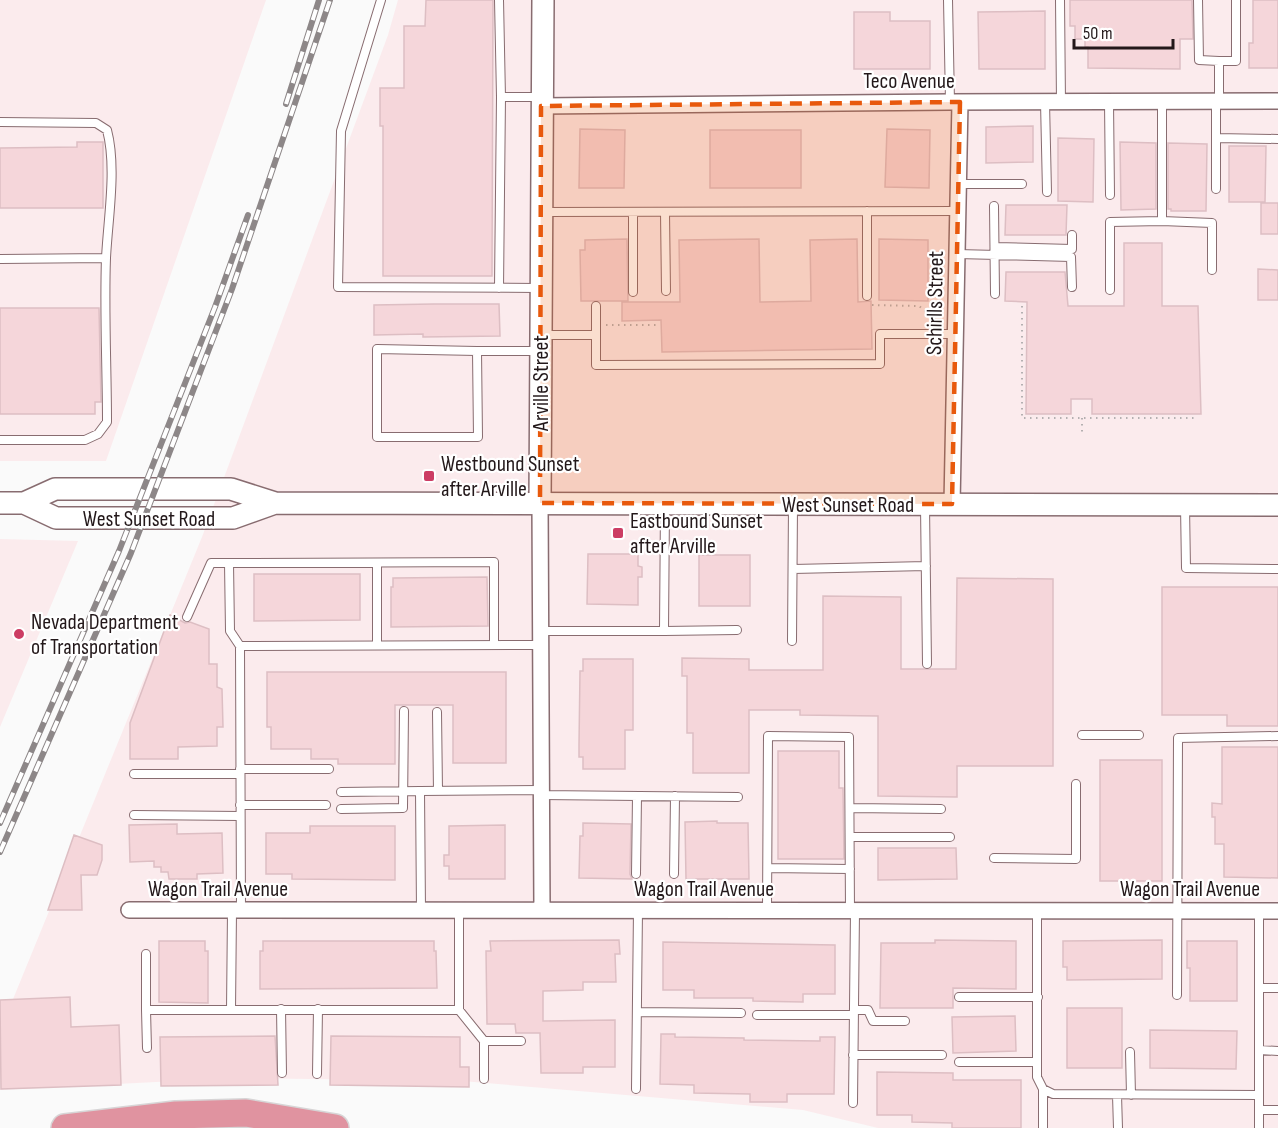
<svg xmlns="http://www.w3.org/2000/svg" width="1278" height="1128" font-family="'Sofia Sans Condensed',sans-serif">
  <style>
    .built { fill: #fbebed }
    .building { fill: #f5d6da; stroke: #ddbec3; stroke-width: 1.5 }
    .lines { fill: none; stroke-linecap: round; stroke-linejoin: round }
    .lane-casing { stroke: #886c70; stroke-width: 10 }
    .street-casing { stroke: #886c70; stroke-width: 18 }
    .secondary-casing { stroke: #886c70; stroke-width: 24 }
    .highway-casing { stroke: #d7d5d6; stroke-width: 30 }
    .path { stroke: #b4b0b1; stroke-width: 2; stroke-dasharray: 1.5 4.5; stroke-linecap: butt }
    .lane { stroke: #fff; stroke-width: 8 }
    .street { stroke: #fff; stroke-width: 15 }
    .secondary { stroke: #fff; stroke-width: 21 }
    .highway { stroke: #e093a0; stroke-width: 27 }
    .rail-casing { stroke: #8d8788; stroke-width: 6 }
    .rail { stroke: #fff; stroke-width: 4; stroke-dasharray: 11; stroke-linecap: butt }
    .marked { fill: #e8590c; fill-opacity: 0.2; stroke: #e8590c; stroke-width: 4.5; stroke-dasharray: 12 8; stroke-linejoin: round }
    .poi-dot { fill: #cc3d64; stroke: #fff; stroke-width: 2 }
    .labels { text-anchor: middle; stroke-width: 4.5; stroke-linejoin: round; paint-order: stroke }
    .street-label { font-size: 22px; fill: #23181a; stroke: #fff }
    .poi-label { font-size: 22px; fill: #23181a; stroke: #fff; text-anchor: start }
  </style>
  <rect width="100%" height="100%" fill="#fafafa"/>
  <path class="built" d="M0 0H266L106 461H0Z
    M398 0H1278V1128H878L803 1110 462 1081 234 1078 0 1090V1031L202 537 388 35Z
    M0 539 78 541 0 727Z"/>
  <path class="building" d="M426 0H493L492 276H383V126H380V88H404V26H425Z
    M1070 0H1192L1193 39H1180V69L1088 68V47H1085V39H1075V26H1070Z
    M1253 0H1278V68H1249V43H1253Z
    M1045 11V69H979L978 12Z
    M854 12H890V21H930V69H854Z
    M1033 126V162L986 163V127Z
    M580 129 625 130 624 188H579Z
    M887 129 930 130 929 188 885 187Z
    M710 130H801V188H710Z
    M1058 138 1094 139 1093 202 1058 201Z
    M77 142H103V208H0V148L77 147Z
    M1120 142 1156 143V209L1121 210Z
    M1168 143 1207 144 1206 211H1171V209H1168Z
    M1229 146H1266L1265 202H1229Z
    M1261 203H1278V234H1261Z
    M1006 205H1067L1066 235H1005Z
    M627 239 628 301H581L580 250H585V240Z
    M759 239 760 302 811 301 810 240 857 239 858 302 871 301 872 349 662 352 661 320 622 321V302H680L679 240Z
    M879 239 928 240V301L879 300Z
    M1124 243H1162V306H1198L1201 414H1092V399H1071V414H1026L1027 302 1005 301 1006 272H1065L1068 306H1124Z
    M1258 269 1278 270V300H1258Z
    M434 304H499L500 336 423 337V334L374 335V305Z
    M0 308H99L101 402H95V414H0Z
    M588 554H638V566L642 567V577H638V605L587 604Z
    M699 555H750V606H699Z
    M254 574H360V620L254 621Z
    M487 577 488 626 391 627V587H393V578Z
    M957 578 1053 579V766H957V797L878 796V716L800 715V710H749V773H693V733H687V676H682V658L749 659V670H823V596L901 597V669H956Z
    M1162 587H1278V726H1227V715H1162Z
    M170 615 185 623 190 622 209 629V664H217V687L222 689 223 727H217V746L178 747V759H130V723Z
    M583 659H633V730H625V769H583V757H579V745L580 671H583Z
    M267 672H506V763H453V705H395V764H338V759H311V749H271V727H267Z
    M1222 747H1278V878L1224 877V844H1215V817H1212V803L1222 804Z
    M778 751H839V788H843L844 859H778Z
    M1100 760H1162V881H1100Z
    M717 821V823H748L749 879H686L685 822Z
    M583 823 631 824 630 874 632 879 579 878 580 836H583Z
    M177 824V834L222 833 223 873 197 874V879H169L168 872H161V867H154V861L130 862 129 825Z
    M505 825V879H449V866H444V855H449V826Z
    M310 826H395V880L292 879V874H266V833H310Z
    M74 835 102 845V860L97 875H81L82 910H48Z
    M878 848H956L957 879 878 880Z
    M619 940 620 954H615L616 982H583V990L543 991V1021L615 1020V1067H583V1073H541L540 1033H516L515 1024H487L486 951H491L490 941Z
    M935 940 1016 941V989L953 988V1008H880L881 943H935Z
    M1162 940V979L1067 980V967H1063V941Z
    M159 941H205V951H208V1003L159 1002Z
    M263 941H434V951H436L437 988 260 989V951H263Z
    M1187 941H1237V1001H1190V968H1187Z
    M663 942 835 945V994H803V1002L753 1001V998H694V990H663Z
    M70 997 71 1027 119 1025 121 1085 1 1089 0 1000Z
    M1067 1008H1122V1068H1067Z
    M1015 1016 1016 1051 953 1053 952 1017Z
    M1150 1030 1237 1031 1236 1069 1150 1068Z
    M661 1034H675V1037L744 1038V1040L820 1041V1037H835L834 1094H787V1102H750V1094L694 1093V1085L660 1084Z
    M275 1036 278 1085 161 1086 160 1037Z
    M331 1036 460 1037V1067H469V1087L330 1085Z
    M877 1072 953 1073V1080H1021V1128H952V1123L912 1122V1115H877Z"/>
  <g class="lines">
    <g class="lane-casing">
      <path id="lane" d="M381 0 341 131 338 287 539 288
        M499 0 501 97 499 288
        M948 0 950 102
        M1060 0 1061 102
        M1198 0 1199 60 1219 61V101
        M1219 61H1236V0
        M501 97H541
        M1216 101V189
        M1045 102 1047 192
        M1109 102 1110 195
        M0 122 96 123 107 130C117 168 108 218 106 258 104 312 107 368 107 422L98 434 85 440H0
        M1216 138 1278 139
        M958 184H1022
        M994 206 995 294
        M867 211V296
        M542 212 958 211
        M665 212 666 291
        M1162 221 1212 223V270
        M995 247 1072 249V235
        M957 254 1071 257 1072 287
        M0 259 106 258
        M1110 290V222L1162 221V102
        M633 292V212
        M542 335H596V306
        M596 335V365L880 364V334H956
        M477 351 377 349V437H478L477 351H539
        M665 505 664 631 737 630
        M925 506 927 664
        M1185 506 1186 568 1278 569
        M377 563V645
        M793 569 926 566
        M187 617 211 563H229
        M540 631H664
        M792 641 793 505
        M494 645V562L229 563 230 631 240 646 540 645
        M240 646 241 911
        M437 712 438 791
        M1082 735H1139
        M240 769H329
        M134 774H240
        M341 792 420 791
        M541 795 738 797
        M240 805H326
        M850 808 941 809
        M341 809 403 808 404 711
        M134 815 240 816
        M850 837H950
        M994 858 1076 859V784
        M768 868 850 869
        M636 874 637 796
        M674 874 675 796
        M421 911 420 791 541 790
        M767 911 768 736 849 737 850 911
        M1259 911V1128
        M146 954V1010H231L232 911
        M1259 988H1278
        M1177 995 1178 738 1278 736
        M959 997H1038
        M281 1009 282 1073
        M146 1010 147 1048
        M231 1010H459V911
        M459 1010 484 1041V1079
        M856 1010H868L873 1021H905
        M637 1012 741 1013
        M757 1015H853
        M484 1041H521
        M1259 1050 1278 1051
        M1130 1052 1131 1095
        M853 1055H942
        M959 1062H1037V911
        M1037 1062V1077L1043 1089V1128
        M317 1074 318 1009
        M636 1089 638 910
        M1043 1089 1053 1094 1259 1095
        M1117 1095 1118 1128
        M853 1103 855 911
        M1259 1110H1278"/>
    </g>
    <g class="street-casing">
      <path id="street" d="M541 106 950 102 1278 101
        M540 503 542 910
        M952 504 960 102
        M129 910 1278 911"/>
    </g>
    <g class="secondary-casing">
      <path id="secondary" d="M0 503H24L55 489H231L275 503 1278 505
        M24 503 56 518H233L275 503
        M540 503 543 0"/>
    </g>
    <g class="highway-casing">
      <path id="highway" d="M65 1128 176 1115 246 1113 335 1128"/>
    </g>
    <path class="path" d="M872 305 919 306 940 323
      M1022 306V418H1196
      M606 325H656
      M1082 418V433"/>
    <use href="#lane" class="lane"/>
    <use href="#street" class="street"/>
    <use href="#secondary" class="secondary"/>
    <use href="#highway" class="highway"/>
    <g class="rail-casing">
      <path id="rail" d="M286 104 319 0
        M0 823 119 551 215 307 248 215
        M0 852 131 553 232 289 330 0"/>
    </g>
    <use href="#rail" class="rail"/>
  </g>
  <path class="marked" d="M960 102 952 504 540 503 541 106Z"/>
  <g class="poi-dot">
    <rect x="423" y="470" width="12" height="12" rx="3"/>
    <rect x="612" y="527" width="12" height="12" rx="3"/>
    <circle cx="19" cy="634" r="6"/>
  </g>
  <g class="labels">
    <g class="street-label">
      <text x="909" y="88">Teco Avenue</text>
      <text transform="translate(934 303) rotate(-89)" y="8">Schirlls Street</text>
      <text transform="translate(540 383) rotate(-90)" y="8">Arville Street</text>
      <text x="848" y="512">West Sunset Road</text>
      <text x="149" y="526">West Sunset Road</text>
      <text x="218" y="896">Wagon Trail Avenue</text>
      <text x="704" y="896">Wagon Trail Avenue</text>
      <text x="1190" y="896">Wagon Trail Avenue</text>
    </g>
    <g class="poi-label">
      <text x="441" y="471">Westbound Sunset<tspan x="441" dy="25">after Arville</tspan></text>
      <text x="630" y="528">Eastbound Sunset<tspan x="630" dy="25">after Arville</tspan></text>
      <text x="31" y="629">Nevada Department<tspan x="31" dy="25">of Transportation</tspan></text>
    </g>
  </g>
  <path d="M1074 39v9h99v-9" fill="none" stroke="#23181a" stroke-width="3"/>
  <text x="1083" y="39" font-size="18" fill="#23181a" stroke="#ffffff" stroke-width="4.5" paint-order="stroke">50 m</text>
</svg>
